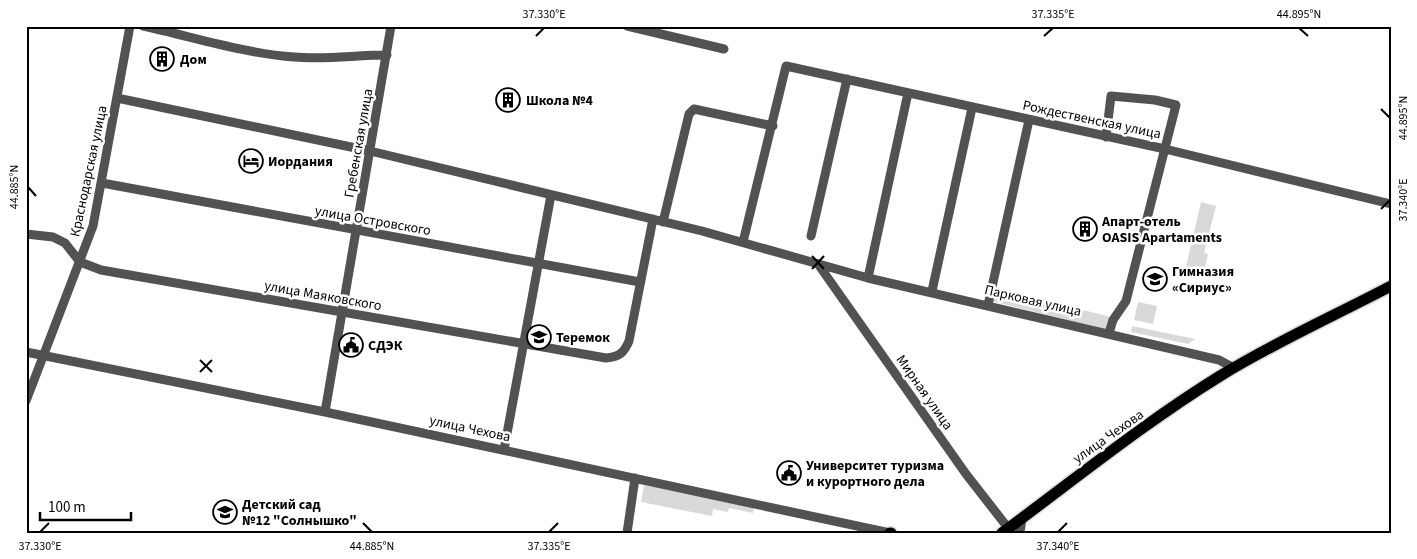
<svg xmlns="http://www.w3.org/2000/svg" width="1417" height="559" font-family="'Source Sans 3',sans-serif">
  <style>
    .green { fill: #d9d9d9 }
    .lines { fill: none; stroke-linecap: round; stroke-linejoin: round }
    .major-casing { stroke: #dbdbdb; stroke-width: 14 }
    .minor { stroke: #525252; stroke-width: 9 }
    .major { stroke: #000; stroke-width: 11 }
    .ticks { fill: none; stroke: #000; stroke-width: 2 }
    .labels { text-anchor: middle; stroke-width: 5; stroke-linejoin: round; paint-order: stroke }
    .poi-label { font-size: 14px; font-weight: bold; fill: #000; stroke: #fff; text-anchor: start }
    .street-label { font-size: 14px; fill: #000; stroke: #fff }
    .neatline { fill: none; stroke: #000; stroke-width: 2 }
    .ticks-label { font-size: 12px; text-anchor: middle; fill: #000 }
  </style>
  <rect width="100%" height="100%" fill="#fff"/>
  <path class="green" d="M1201 202 1216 206 1204 253 1208 254 1203 275 1185 271Z
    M994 288 1111 317 1108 330 991 301Z
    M1138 302 1157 306 1153 324 1134 320Z
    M1132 326 1195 339 1188 344 1131 332Z
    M644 485 754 507 753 513 729 508 728 512 713 509 712 516 641 502Z"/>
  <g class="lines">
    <g class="major-casing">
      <path id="major" d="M890 533H891
        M1002 533C1074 480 1144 423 1220 376 1275 342 1334 316 1391 286"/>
    </g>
    <path class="minor" d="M143 26C190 36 247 54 294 57 325 60 356 55 387 55
      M627 26 724 49
      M117 98 370 151 702 231 868 278 1219 360 1234 368
      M1106 137 1111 96 1155 100 1176 105 1126 301 1113 320 1109 333
      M102 183 640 282
      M663 222 689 114 694 109 773 126
      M26 234 53 237 65 243 80 262 101 270 606 358C619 357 624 353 629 341L653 219
      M811 236 847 79
      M743 242 786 66 1165 149 1391 204
      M818 264 966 474 1012 533
      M868 278 908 93
      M932 291 972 108
      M988 305 1029 120
      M26 352 325 412 890 533
      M26 401 93 226 130 26
      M325 412 391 26
      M504 450 551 195
      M627 533 635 478
      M1020 533 1022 518"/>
    <use href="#major" class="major"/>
  </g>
  <path class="ticks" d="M1299 28 1308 36M536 36 544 28M1044 36 1053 28M1381 109 1390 118M28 187 36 196M1381 209 1390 200M812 256 824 269M812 269 824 256M200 360 212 372M200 372 212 360M363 523 372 532M40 532 49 523M549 532 558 523M1058 532 1067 523"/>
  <defs>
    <g id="building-ring" transform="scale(1.25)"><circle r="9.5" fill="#fff" stroke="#000" stroke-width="1.5"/><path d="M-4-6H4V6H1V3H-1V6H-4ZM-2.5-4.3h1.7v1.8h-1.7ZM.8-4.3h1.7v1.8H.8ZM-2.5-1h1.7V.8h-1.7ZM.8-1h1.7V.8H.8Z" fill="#000"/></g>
    <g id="hotel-ring" transform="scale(1.25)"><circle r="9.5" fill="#fff" stroke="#000" stroke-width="1.5"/><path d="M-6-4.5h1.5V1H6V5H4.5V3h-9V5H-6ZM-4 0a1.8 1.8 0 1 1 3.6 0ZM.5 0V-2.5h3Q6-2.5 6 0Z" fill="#000"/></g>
    <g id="school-ring" transform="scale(1.25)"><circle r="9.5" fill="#fff" stroke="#000" stroke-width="1.5"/><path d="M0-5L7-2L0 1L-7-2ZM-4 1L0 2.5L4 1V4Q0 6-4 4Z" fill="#000"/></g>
    <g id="civic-ring" transform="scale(1.25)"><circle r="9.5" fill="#fff" stroke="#000" stroke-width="1.5"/><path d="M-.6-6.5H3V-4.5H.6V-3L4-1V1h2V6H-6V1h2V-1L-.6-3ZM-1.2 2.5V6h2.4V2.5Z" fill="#000"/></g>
  </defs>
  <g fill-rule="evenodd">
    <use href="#building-ring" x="162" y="59"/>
    <use href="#building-ring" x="508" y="100"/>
    <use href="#hotel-ring" x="251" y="161"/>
    <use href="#building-ring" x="1085" y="229"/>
    <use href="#school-ring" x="1155" y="279"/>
    <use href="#school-ring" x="539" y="337"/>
    <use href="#civic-ring" x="351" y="345"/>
    <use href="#civic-ring" x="789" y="473"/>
    <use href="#school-ring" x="225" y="512"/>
  </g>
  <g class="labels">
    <g class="poi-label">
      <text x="180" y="64">Дом</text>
      <text x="526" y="105">Школа №4</text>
      <text x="268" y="166">Иордания</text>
      <text x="1102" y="226">Апарт-отель<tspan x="1102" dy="16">OASIS Apartaments</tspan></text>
      <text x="1172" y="276">Гимназия<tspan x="1172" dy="16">«Сириус»</tspan></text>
      <text x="556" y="342">Теремок</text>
      <text x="368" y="350">СДЭК</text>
      <text x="806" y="470">Университет туризма<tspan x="806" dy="16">и курортного дела</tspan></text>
      <text x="242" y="509">Детский сад<tspan x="242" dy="16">№12 "Солнышко"</tspan></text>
    </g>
    <g class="street-label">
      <text transform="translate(1092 119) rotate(12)" y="5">Рождественская улица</text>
      <text transform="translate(358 143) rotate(-80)" y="5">Гребенская улица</text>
      <text transform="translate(88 171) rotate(-78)" y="5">Краснодарская улица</text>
      <text transform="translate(373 220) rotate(10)" y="5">улица Островского</text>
      <text transform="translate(323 295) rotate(10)" y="5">улица Маяковского</text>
      <text transform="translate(1033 300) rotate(13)" y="5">Парковая улица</text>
      <text transform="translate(925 392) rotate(55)" y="5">Мирная улица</text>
      <text transform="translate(470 428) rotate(12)" y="5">улица Чехова</text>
      <text transform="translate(1108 436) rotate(-35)" y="5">улица Чехова</text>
    </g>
  </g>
  <rect width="1417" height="559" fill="none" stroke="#ffffff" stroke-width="55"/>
  <path d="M40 512v8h91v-8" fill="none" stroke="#000000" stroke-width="2.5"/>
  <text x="48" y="512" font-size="15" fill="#000000" stroke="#ffffff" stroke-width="4" paint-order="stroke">100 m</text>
  <rect x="28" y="28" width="1362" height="504" class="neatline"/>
  <g class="ticks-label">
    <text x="544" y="18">37.330°E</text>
    <text x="1053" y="18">37.335°E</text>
    <text x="1299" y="18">44.895°N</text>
    <text transform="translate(1403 118) rotate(-90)" y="4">44.895°N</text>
    <text transform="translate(14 187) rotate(-90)" y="4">44.885°N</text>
    <text transform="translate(1403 200) rotate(-90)" y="4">37.340°E</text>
    <text x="40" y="550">37.330°E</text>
    <text x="372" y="550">44.885°N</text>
    <text x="549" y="550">37.335°E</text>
    <text x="1058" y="550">37.340°E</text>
  </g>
</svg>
